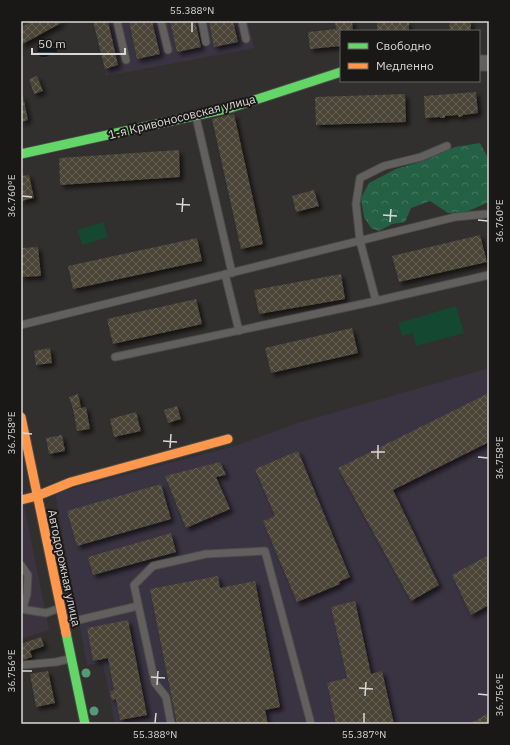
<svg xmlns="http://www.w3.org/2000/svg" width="510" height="745" font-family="'IBM Plex Sans',sans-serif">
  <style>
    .industrial { fill: #3a3342 }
    .education { fill: #3c3340 }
    .green { fill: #144831 }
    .forest { fill: url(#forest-crowns) }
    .water { fill: url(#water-rules) }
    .building { fill: url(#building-cross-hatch); filter: url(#shadow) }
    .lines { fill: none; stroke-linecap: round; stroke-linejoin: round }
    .lane-casing { stroke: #4c4b49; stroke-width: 9 }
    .street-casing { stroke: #4c4b49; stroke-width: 17 }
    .fast-casing { stroke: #4c4b49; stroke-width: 11 }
    .slow-casing { stroke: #4c4b49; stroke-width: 11 }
    .lane { stroke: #61605f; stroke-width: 7 }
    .street { stroke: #61605f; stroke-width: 15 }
    .fast { stroke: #63d668; stroke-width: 9 }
    .slow { stroke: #ff974d; stroke-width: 9 }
    .tree { fill: #569976 }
    .ticks { fill: none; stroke: #d9d8d6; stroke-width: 1.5 }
    .labels { text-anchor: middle; stroke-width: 4; stroke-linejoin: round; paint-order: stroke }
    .street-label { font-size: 12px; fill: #d9d8d6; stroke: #191817 }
    .neatline { fill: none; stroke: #d9d8d6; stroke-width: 1.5 }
    .ticks-label { font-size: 10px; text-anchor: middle; fill: #d9d8d6 }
  </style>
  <defs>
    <pattern id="forest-crowns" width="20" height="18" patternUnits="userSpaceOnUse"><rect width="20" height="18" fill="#246144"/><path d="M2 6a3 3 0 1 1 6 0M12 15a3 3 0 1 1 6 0" fill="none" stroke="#43775e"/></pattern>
    <pattern id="water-rules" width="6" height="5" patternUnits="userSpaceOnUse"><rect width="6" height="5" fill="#0d1a1e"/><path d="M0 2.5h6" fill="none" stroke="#303b3e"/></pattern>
    <pattern id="building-cross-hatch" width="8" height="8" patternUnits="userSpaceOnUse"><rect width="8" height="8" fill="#4c4438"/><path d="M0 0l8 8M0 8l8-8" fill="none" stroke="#655e54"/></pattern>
    <filter id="shadow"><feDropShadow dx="3.5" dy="3.5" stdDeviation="2" flood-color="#0009"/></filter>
  </defs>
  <rect width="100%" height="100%" fill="#31302e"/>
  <path class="industrial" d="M93 21H248L254 48 106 76Z
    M489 368V724H115L103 663 87 665 55 493 235 446 298 423Z"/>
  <path class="education" d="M21 505H24L49 630 21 639Z"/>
  <path class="green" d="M103 222 108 237 82 245 78 230Z
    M456 306 464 333 416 346 413 333 402 336 398 323Z"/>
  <path class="forest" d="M480 143 489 160V202L466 212 448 213 430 201 411 208 405 222 392 224 379 231 371 228 364 217 361 198 369 183 396 169 426 160 455 147Z"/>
  <path class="water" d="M48 41H52L56 44 57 52 43 58 37 54 38 47Z"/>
  <path class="building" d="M32 21H62L63 22 21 45V27Z
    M93 21H108L118 65 105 69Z
    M129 21H152L160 54 137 59Z
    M170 21H195L201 47 177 52Z
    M209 21H233L238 42 214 47Z
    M335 21H352L353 31H341V46L310 49 308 32 336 29Z
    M377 21H390V23H409V31H377Z
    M449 21H471V31H450Z
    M37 76 43 91 34 94 29 79Z
    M476 92 478 113 463 115V116L458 117V115L445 116V118H440V117L425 118 424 96Z
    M405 94 406 122 316 125 315 97Z
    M21 96H23L28 120 21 122Z
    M234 114 263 244 241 249 212 119Z
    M179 150 180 177 60 185 59 158Z
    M29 175 34 198 21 201V176Z
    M314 190 319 206 296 212 292 196Z
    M480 235 487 262 399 282 392 256Z
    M197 238 202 261 73 289 68 266Z
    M38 247 41 276 21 277V248Z
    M341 274 345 299 259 314 254 290Z
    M196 299 202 324 113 344 107 319Z
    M352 328 358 353 271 373 265 348Z
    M50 348 52 363 36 365 34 351Z
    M489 393V442L393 490 439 585 411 601 338 468Z
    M78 394 81 407 73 409 69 397Z
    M177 406 181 419 168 423 164 410Z
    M86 407 90 429 77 431 73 409Z
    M136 412 141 431 114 437 110 419Z
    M62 435 65 451 49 454 46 438Z
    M298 451 350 577 339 582 340 584 297 602 263 521 275 516 255 469Z
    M220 462 226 475 216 477 230 509 186 528 165 476Z
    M161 484 171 519 77 546 67 511Z
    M171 533 176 552 93 575 88 557Z
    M489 555V605L471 615 452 575Z
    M218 576 220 588 255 581 280 707 265 710 268 724H177L150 589Z
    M355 601 371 674 382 671 394 724H336L327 683 347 678 331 607Z
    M128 620 147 715 120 720 116 699 112 700 110 691 114 690 108 658 93 661 87 628Z
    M41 637 44 646 30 651 32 657 21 661V644Z
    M48 671 55 703 36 707 30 674Z
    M489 713V724H469Z"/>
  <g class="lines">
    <g class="lane-casing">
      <path id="lane" d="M117 21 126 60
        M161 21 168 50
        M202 21 206 42
        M242 21 246 39
        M196 117 232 273
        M225 274 239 331
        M376 301 489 275
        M21 325 455 217 486 214
        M115 357 376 301 360 241 356 204 360 178 384 166 421 157 447 146
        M21 565 28 575 27 594 23 608
        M21 609 46 613 60 608
        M66 623 138 606
        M23 665 56 662 69 659
        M171 724 166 697 155 683 134 585 153 566 206 554 265 551 311 724"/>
    </g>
    <g class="street-casing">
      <path id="street" d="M479 63H489"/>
    </g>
    <g class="fast-casing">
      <path id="fast" d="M21 154 230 108 341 72
        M66 633 85 724"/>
    </g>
    <g class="slow-casing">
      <path id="slow" d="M21 417 66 633
        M21 500 37 496 71 482 228 439"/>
    </g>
    <use href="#lane" class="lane"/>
    <use href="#street" class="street"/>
    <use href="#fast" class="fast"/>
    <use href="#slow" class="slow"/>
  </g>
  <g class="tree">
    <circle cx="86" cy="673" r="4.5"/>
    <circle cx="94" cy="711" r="4.5"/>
  </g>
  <path class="ticks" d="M192 32V22M22 196 32 197M176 204 190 205M182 212 183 198M383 215 397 216M478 220 488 221M390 222 391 209M22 433 32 434M163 441 177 442M170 448 171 434M371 452H385M478 457 488 458M378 459V445M22 671H32M151 677 165 678M157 685 158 671M359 688 373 689M478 694 488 695M365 696 366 682M155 723 156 713M364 723V713"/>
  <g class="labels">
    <g class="street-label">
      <text transform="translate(182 117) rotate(-14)" y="4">1-я Кривоносовская улица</text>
      <text transform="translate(64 568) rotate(78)" y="4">Автодорожная улица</text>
    </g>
  </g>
  <rect width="510" height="745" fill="none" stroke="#191817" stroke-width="44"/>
  <rect x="340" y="30" width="140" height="52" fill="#191817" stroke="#666563"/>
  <rect x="348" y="43" width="20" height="6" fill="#63d668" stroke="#666563"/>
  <text x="376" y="50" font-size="12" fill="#d9d8d6">Свободно</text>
  <rect x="348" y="63" width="20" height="6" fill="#ff974d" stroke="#666563"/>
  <text x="376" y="70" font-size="12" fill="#d9d8d6">Медленно</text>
  <path d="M32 48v6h93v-6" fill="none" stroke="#d9d8d6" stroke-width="2"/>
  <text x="38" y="48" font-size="12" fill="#d9d8d6" stroke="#191817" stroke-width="3" paint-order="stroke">50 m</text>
  <rect x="22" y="22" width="466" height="701" class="neatline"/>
  <g class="ticks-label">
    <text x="192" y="14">55.388°N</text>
    <text transform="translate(11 196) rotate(-90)" y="4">36.760°E</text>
    <text transform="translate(499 221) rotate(-90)" y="4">36.760°E</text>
    <text transform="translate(11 433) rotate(-90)" y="4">36.758°E</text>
    <text transform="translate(499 458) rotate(-90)" y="4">36.758°E</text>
    <text transform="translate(11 671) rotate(-90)" y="4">36.756°E</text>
    <text transform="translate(499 695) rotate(-90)" y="4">36.756°E</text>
    <text x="155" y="738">55.388°N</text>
    <text x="364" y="738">55.387°N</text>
  </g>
</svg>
